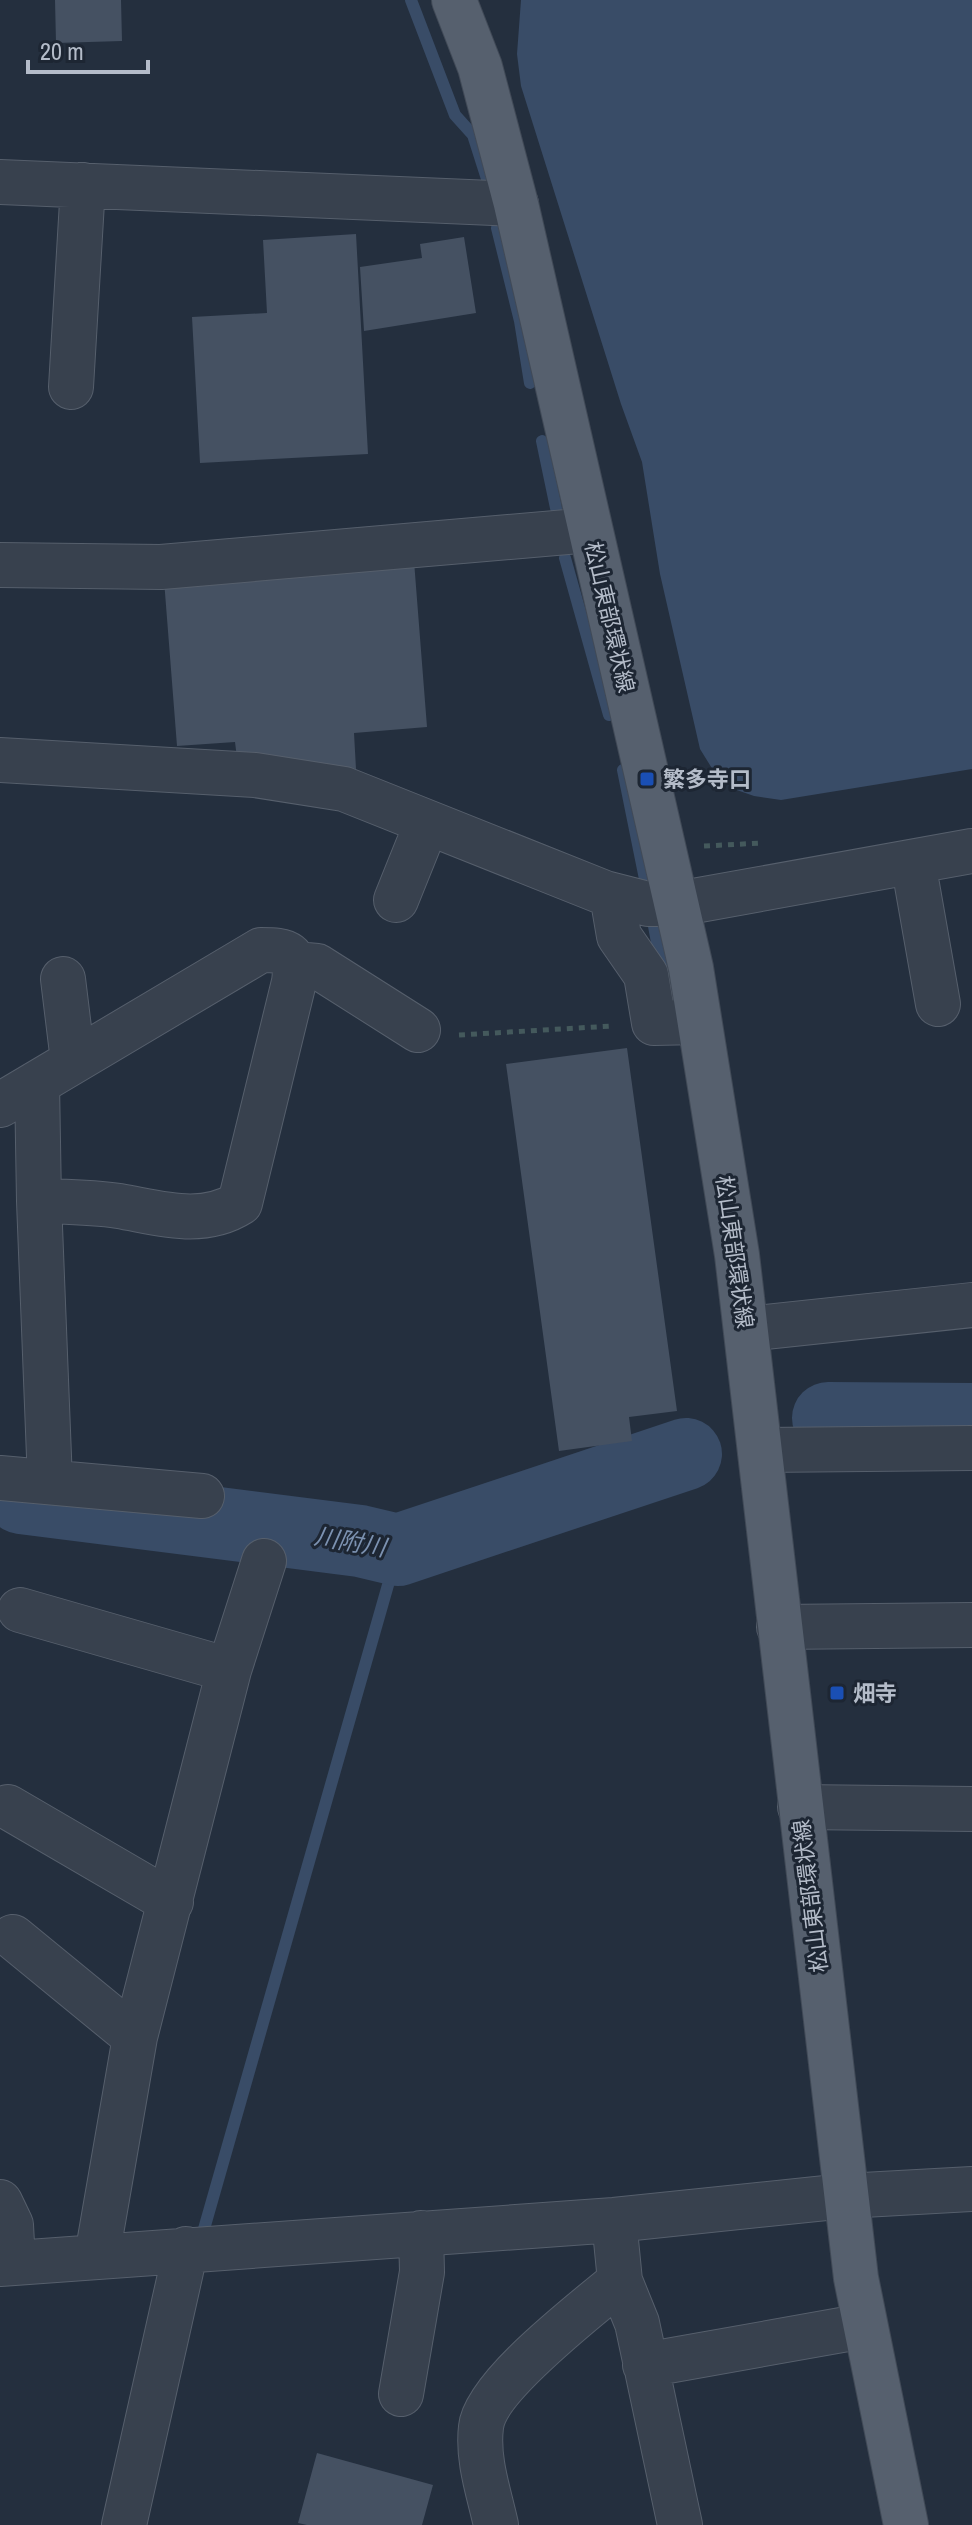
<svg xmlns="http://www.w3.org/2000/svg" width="972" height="2525" font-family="'Archivo Narrow','Noto Sans JP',sans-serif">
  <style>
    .water { fill: #394c67 }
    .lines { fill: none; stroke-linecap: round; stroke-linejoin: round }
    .stream { stroke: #394c67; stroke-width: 12 }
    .river { stroke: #394c67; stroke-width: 72 }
    .building { fill: #455162 }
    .minor-casing { stroke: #565f6c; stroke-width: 46 }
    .major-casing { stroke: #414a57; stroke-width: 46 }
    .path { stroke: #44595c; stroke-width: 5; stroke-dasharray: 6 6; stroke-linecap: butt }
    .minor { stroke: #38414e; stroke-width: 44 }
    .major { stroke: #56606e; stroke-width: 44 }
    .transit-dot { fill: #1a4fb4; stroke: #1d2633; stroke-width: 3 }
    .labels { text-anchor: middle; stroke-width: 6; stroke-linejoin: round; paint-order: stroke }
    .street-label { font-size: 22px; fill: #b4bcc9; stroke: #1d2633 }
    .poi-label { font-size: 22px; font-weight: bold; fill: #b4bcc9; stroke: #1d2633; text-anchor: start }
    .water-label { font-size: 24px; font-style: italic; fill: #7c92b1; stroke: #1d2633 }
  </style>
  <rect width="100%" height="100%" fill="#242f3e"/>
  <path class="water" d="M521 0H972V769L781 800 754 796 731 788 718 778 700 749 660 574 642 462 621 404 521 86 517 54Z"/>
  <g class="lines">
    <path class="stream" d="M411 0 455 115 473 135 487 179
      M497 228 520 321 530 383
      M542 441 556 508
      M565 558 609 715
      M623 770 647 889
      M653 921 662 969
      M204 2229 398 1550"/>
    <path class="river" d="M828 1418 972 1419
      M21 1498 360 1541 398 1550 686 1454"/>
  </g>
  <path class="building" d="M55 0H121L122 41 56 43Z
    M356 234 368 454 200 463 192 317 267 313 263 240Z
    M464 237 476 313 364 331 360 267 422 258 420 244Z
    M414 561 427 727 354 733 356 769 237 758 235 742 177 746 164 580Z
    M627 1048 677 1411 629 1417 632 1441 559 1451 506 1064Z
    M317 2453 433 2485 422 2525H307L298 2523Z"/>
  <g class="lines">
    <g class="minor-casing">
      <path id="minor" d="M0 182 516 204
        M71 387 83 185
        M0 565 161 567 590 530
        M0 760 255 775 344 789 605 893 648 904H677L972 851
        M913 862 938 1004
        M612 895 619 936 646 975 654 1023 699 1022
        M396 900 427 823
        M295 964 317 966 418 1030
        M63 979 73 1061
        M37 1083 39 1201 50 1482
        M0 1105 261 950C287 950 298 952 294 982L240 1203C202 1227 160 1213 119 1206 93 1202 66 1202 39 1201
        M746 1329 972 1305
        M760 1450 972 1448
        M0 1478 202 1496
        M20 1610 229 1670
        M779 1627 972 1625
        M8 1807 171 1902
        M800 1807 972 1809
        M13 1937 135 2037
        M0 2202 11 2225 13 2263
        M614 2220 620 2281 637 2323 680 2525
        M97 2256 135 2037 229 1670 264 1561
        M0 2264 614 2220 845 2196 972 2189
        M645 2365 864 2326
        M401 2394 422 2272 421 2233
        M124 2525 186 2249
        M496 2525C489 2493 477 2460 481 2427 485 2386 587 2309 620 2281"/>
    </g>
    <g class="major-casing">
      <path id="major" d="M454 0 480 67 516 204 691 968 737 1255 856 2278 906 2525"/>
    </g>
    <path class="path" d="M704 846 762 843
      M459 1035 612 1026"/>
    <use href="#minor" class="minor"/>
    <use href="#major" class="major"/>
  </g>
  <g class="transit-dot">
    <rect x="639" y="771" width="16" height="16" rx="4"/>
    <rect x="829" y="1685" width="16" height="16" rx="4"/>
  </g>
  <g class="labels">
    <g class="street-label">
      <text transform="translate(610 617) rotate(77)" y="8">松山東部環状線</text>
      <text transform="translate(735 1252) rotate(82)" y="8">松山東部環状線</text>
      <text transform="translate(810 1896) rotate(-97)" y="8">松山東部環状線</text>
    </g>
    <g class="poi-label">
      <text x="663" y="787">繁多寺口</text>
      <text x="853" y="1701">畑寺</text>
    </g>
    <g class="water-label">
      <text transform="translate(350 1542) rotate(10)" y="8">川附川</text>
    </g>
  </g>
  <path d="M28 60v12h120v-12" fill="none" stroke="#b4bcc9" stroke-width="4"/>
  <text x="40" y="60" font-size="24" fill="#b4bcc9" stroke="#1d2633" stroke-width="6" paint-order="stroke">20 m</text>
</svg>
